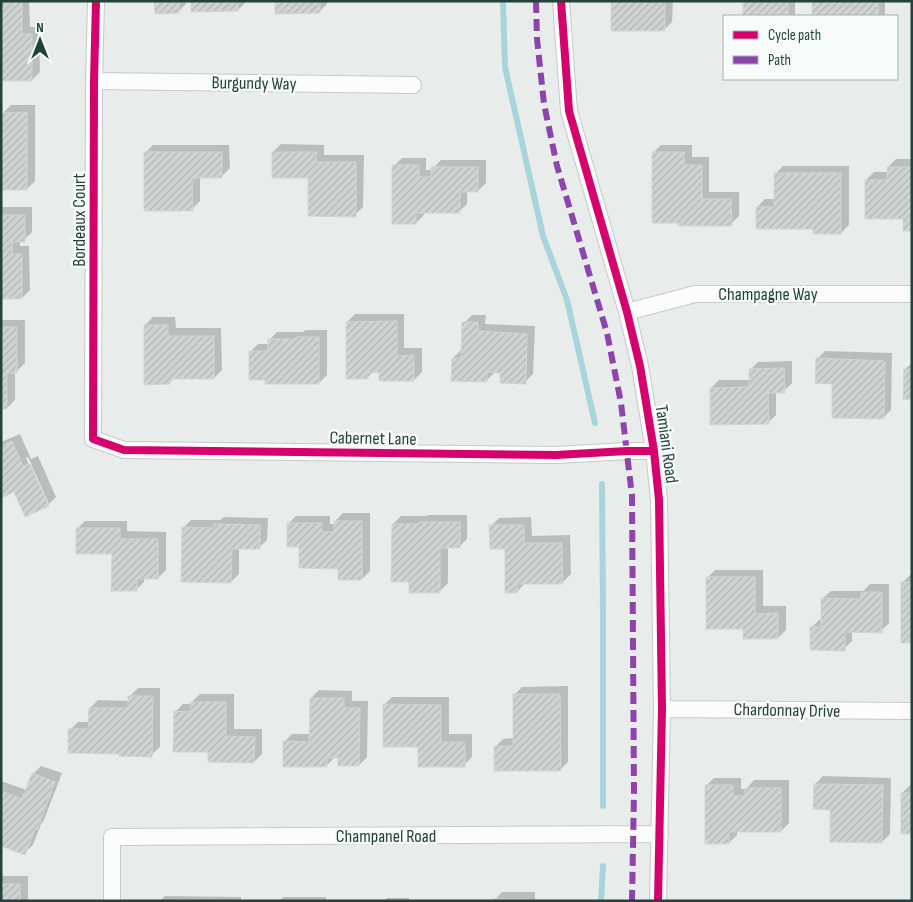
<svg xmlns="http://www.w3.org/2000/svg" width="913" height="902" font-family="'Sofia Sans Condensed',sans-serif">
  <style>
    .shadow { fill: #0003; fill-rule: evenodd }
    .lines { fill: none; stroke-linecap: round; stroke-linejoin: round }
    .stream { stroke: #a9d4db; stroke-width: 6 }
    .building { fill: url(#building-hatch); stroke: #d1d6d4 }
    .street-casing { stroke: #c5cac8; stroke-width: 18 }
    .street { stroke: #fcfcfc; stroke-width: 16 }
    .quiet { stroke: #8e44ad; stroke-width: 6; stroke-dasharray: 12 6; stroke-linecap: butt }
    .cycleway-casing { stroke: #f7fbf9; stroke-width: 11 }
    .cycleway { stroke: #d6006c; stroke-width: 8 }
    .labels { text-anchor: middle; stroke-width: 5; stroke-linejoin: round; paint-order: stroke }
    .street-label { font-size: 18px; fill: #24423a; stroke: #f7fbf9 }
  </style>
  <defs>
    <pattern id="building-hatch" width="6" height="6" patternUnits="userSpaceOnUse" patternTransform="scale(1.25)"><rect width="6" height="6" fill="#cfd4d2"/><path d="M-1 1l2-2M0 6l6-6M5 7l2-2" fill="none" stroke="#b2b7b5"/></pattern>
  </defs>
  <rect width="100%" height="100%" fill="#e8edeb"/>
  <path class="shadow" d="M1 1H29L30 27H39L40 72 32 80Z
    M156 1H186V4L178 12Z
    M192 1H246V2L238 10Z
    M276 1H327V4L319 12Z
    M613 1H673L672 22 664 30Z
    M745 1H795V16H745Z
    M813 1H885V16H813Z
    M11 105H35V181L27 189H1V133H3V113Z
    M281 144 324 145V155H364L363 207 355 215 310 177 273 152Z
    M153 145H229L230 168 222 176H200V201L192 209 145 153Z
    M661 145H692V157H709V192H739V216L731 224 680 222 653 153Z
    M402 158H426V170H433V168L441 160H486V183L478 191H467V204L459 212H424V215L416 223 394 166Z
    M896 159H912V230L904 217 866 180 874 172H888V167Z
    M783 166H849V225L841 233 814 228 757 207 765 199H775V174Z
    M1 207H32V232L24 240H20V246H29L30 290 22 298H1Z
    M355 314H404V348H422V372L414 380 380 371H374L367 378 347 322Z
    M472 315H486L485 324 535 326 533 374 525 382 502 372 494 371V373L486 381 453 358 461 350 464 323Z
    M153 317H175L176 328H221L222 370 214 378H174L169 383 145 325Z
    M1 320H25V363L17 371H15V400L7 408H1Z
    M306 330H327V375L319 383 266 379 250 352 258 344H269V340L277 332H303Z
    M825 351 892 353 891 410 883 418 833 383 817 359Z
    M792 361V383L784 391 776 392V415L768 423 711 388 719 380H750V370L758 362Z
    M912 363V398L905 369Z
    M20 434 31 459 38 456 56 497 48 505 15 490 1 496V442ZM28 457 49 504H46L26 458Z
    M343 513H370V571L362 579 300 546 288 524 296 516H330V524H335V521Z
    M429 515H467V539L459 547H448V583L440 591 410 580 393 524 401 516H427Z
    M224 517 268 518 267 540 259 548H239V574L231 582 183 528 191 520H220Z
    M531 517 532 536 570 535 571 574 563 582 525 583 517 592 506 548 491 526 499 518Z
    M85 521H127V531L166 532V570L158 578H144V582L136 590 113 553 77 529Z
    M715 570H763V606H786V630L778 638 745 628 707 578Z
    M910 575H912V641L902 583Z
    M870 584H889V623L881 631H852V641L844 649 811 628 819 620H822V599L831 591H863Z
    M568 686V762L560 770 495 747 503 739 514 738V695L522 687Z
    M138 688H160V747L151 755 120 752 70 730 78 722H90V708L98 700 130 701V696Z
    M319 690 352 691V701H368L367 757 359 765 339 757 334 758 326 766 284 742 292 734H311V698Z
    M200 694H234V729H262V754L254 762 210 751 175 712 183 704H192V702Z
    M392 697H449V734H472V757L464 765 384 705Z
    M41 766 62 773 44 820 41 824 33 845 24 853 1 844V781L27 790 33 774Z
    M823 776 891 778 890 834 882 842 832 808 815 784Z
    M714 778H741V789H746L754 780H789V823L781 831H737V835L729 843 706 786Z
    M910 785H912V833L902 793Z
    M1 876H28V901H1Z
    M502 892H535V901H494Z
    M165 896 241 897V901H160Z
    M283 897H326V901H279Z
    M387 898H409V901H384Z"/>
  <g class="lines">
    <path class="stream" d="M503 1 505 67 543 236 567 300 595 423
      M602 484 603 611V806
      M601 901 603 866"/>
  </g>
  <path class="building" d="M1 1H22V34H32V81H1Z
    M154 1H238V11L191 12V2H179V13L155 14Z
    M275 1H320V13L275 14Z
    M611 1H665V31H611Z
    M743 1H788V16H743Z
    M812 1H888L878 2V16H812Z
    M27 112V190H1L2 113Z
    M144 152H222V178H192L193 211H144Z
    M272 152H317L316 162H356V217L308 216V178H272Z
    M652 152H684V165H702V199H731L732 226H678V223H652Z
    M392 165H419V177H431V167H478V192H460V213H416V224H392Z
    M887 167H912V231H903V219H865V180H887Z
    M774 173H841V234H813V229H756V207H774Z
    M1 215H25V242H12V254H22V299H1Z
    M397 321V356L414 355V381H379V372L368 373V379H346V322Z
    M462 322H478V331L527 334 526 384 500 383V373L487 372V382L451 381 452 358H461Z
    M144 325H168V336H214V379H170V384L144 385Z
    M1 327H17V373H7V409H1Z
    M296 337H319V384H265V380H249V351H268V339H296Z
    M816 358 885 361 884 419 832 418V384L815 383Z
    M784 368 785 393H768L769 424 710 425V388L749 387V369Z
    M904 369H912V400L903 399Z
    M12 441 23 466 30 464 49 506 25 517 14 492 1 498V446Z
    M334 521H362V580H338V569L299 568V547H287V523H322V532H334Z
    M419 522H460V548H440V593H409V582H391L392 524H419Z
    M214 524 260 525V549H232L231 583 181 582 182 527 214 528Z
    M489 525H524V543H562L563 584H517V593H505V549H490Z
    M76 528H120V539H158V579H137V591H111L112 554H76Z
    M706 577H755V614L778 613V639H743V629H706Z
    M901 582H912V643H901Z
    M861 592H882V633L845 632V651L810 650V627H821V598L861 599Z
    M513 694H560L561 771H494V746H513Z
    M128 696H153L152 757 119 756V754L68 753V729H88L89 708H128Z
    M310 698H344V708H360L359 766H338V758H327V767H283V741L309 742Z
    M191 702H226V736L255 737 254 763 208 762V752H173L174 711 190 712Z
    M383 704 441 705V742H465V767H418V747H383Z
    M32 773 55 782 37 830 35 829 25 855 1 846V791L22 799Z
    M814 784 883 785 882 843 830 842V810L813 809Z
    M705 785H733V796H745V788H781V832H729V844H705Z
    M901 793H912V834H901Z
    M1 884H20V901H1Z
    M493 899H528V901H493Z"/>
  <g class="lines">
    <g class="street-casing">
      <path id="street" d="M96 1 94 81 93 439 124 450 556 455 627 451H654
        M561 1 569 111 627 312 640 366 654 451 659 500 662 709 658 901
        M94 81 413 85
        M627 312 695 294H912
        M662 709 912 711
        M112 901V837L660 834"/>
    </g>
    <use href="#street" class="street"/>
    <path class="quiet" d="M536 1 537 39 544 104 557 166 607 333 621 403 632 496 634 792 632 901"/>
    <g class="cycleway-casing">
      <path id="cycleway" d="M96 1 94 81 93 439 124 450 556 455 627 451H654
        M561 1 569 111 627 312 640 366 654 451 659 500 662 709 658 901"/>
    </g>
    <use href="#cycleway" class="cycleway"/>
  </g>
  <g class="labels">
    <g class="street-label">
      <text transform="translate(254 83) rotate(1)" y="6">Burgundy Way</text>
      <text transform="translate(79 220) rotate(-90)" y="6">Bordeaux Court</text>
      <text x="768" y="300">Champagne Way</text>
      <text transform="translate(373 438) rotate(1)" y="6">Cabernet Lane</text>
      <text transform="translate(667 444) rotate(82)" y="6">Tamiani Road</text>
      <text transform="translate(787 710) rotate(1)" y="6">Chardonnay Drive</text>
      <text x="386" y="842">Champanel Road</text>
    </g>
  </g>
  <rect width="913" height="902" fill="none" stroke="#24423a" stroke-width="5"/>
  <rect x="723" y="15" width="175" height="65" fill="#f7fbf9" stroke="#a3b1ad"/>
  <rect x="733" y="31" width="25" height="8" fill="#d6006c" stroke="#a3b1ad"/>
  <text x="768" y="40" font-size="15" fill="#24423a">Cycle path</text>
  <rect x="733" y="56" width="25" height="8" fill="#8e44ad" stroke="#a3b1ad"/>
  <text x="768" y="65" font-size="15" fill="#24423a">Path</text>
  <g transform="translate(40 40)" stroke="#f7fbf9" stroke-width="4" paint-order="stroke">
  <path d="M0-4L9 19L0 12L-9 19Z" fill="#24423a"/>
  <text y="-8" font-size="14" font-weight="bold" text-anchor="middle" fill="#24423a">N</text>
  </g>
</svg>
